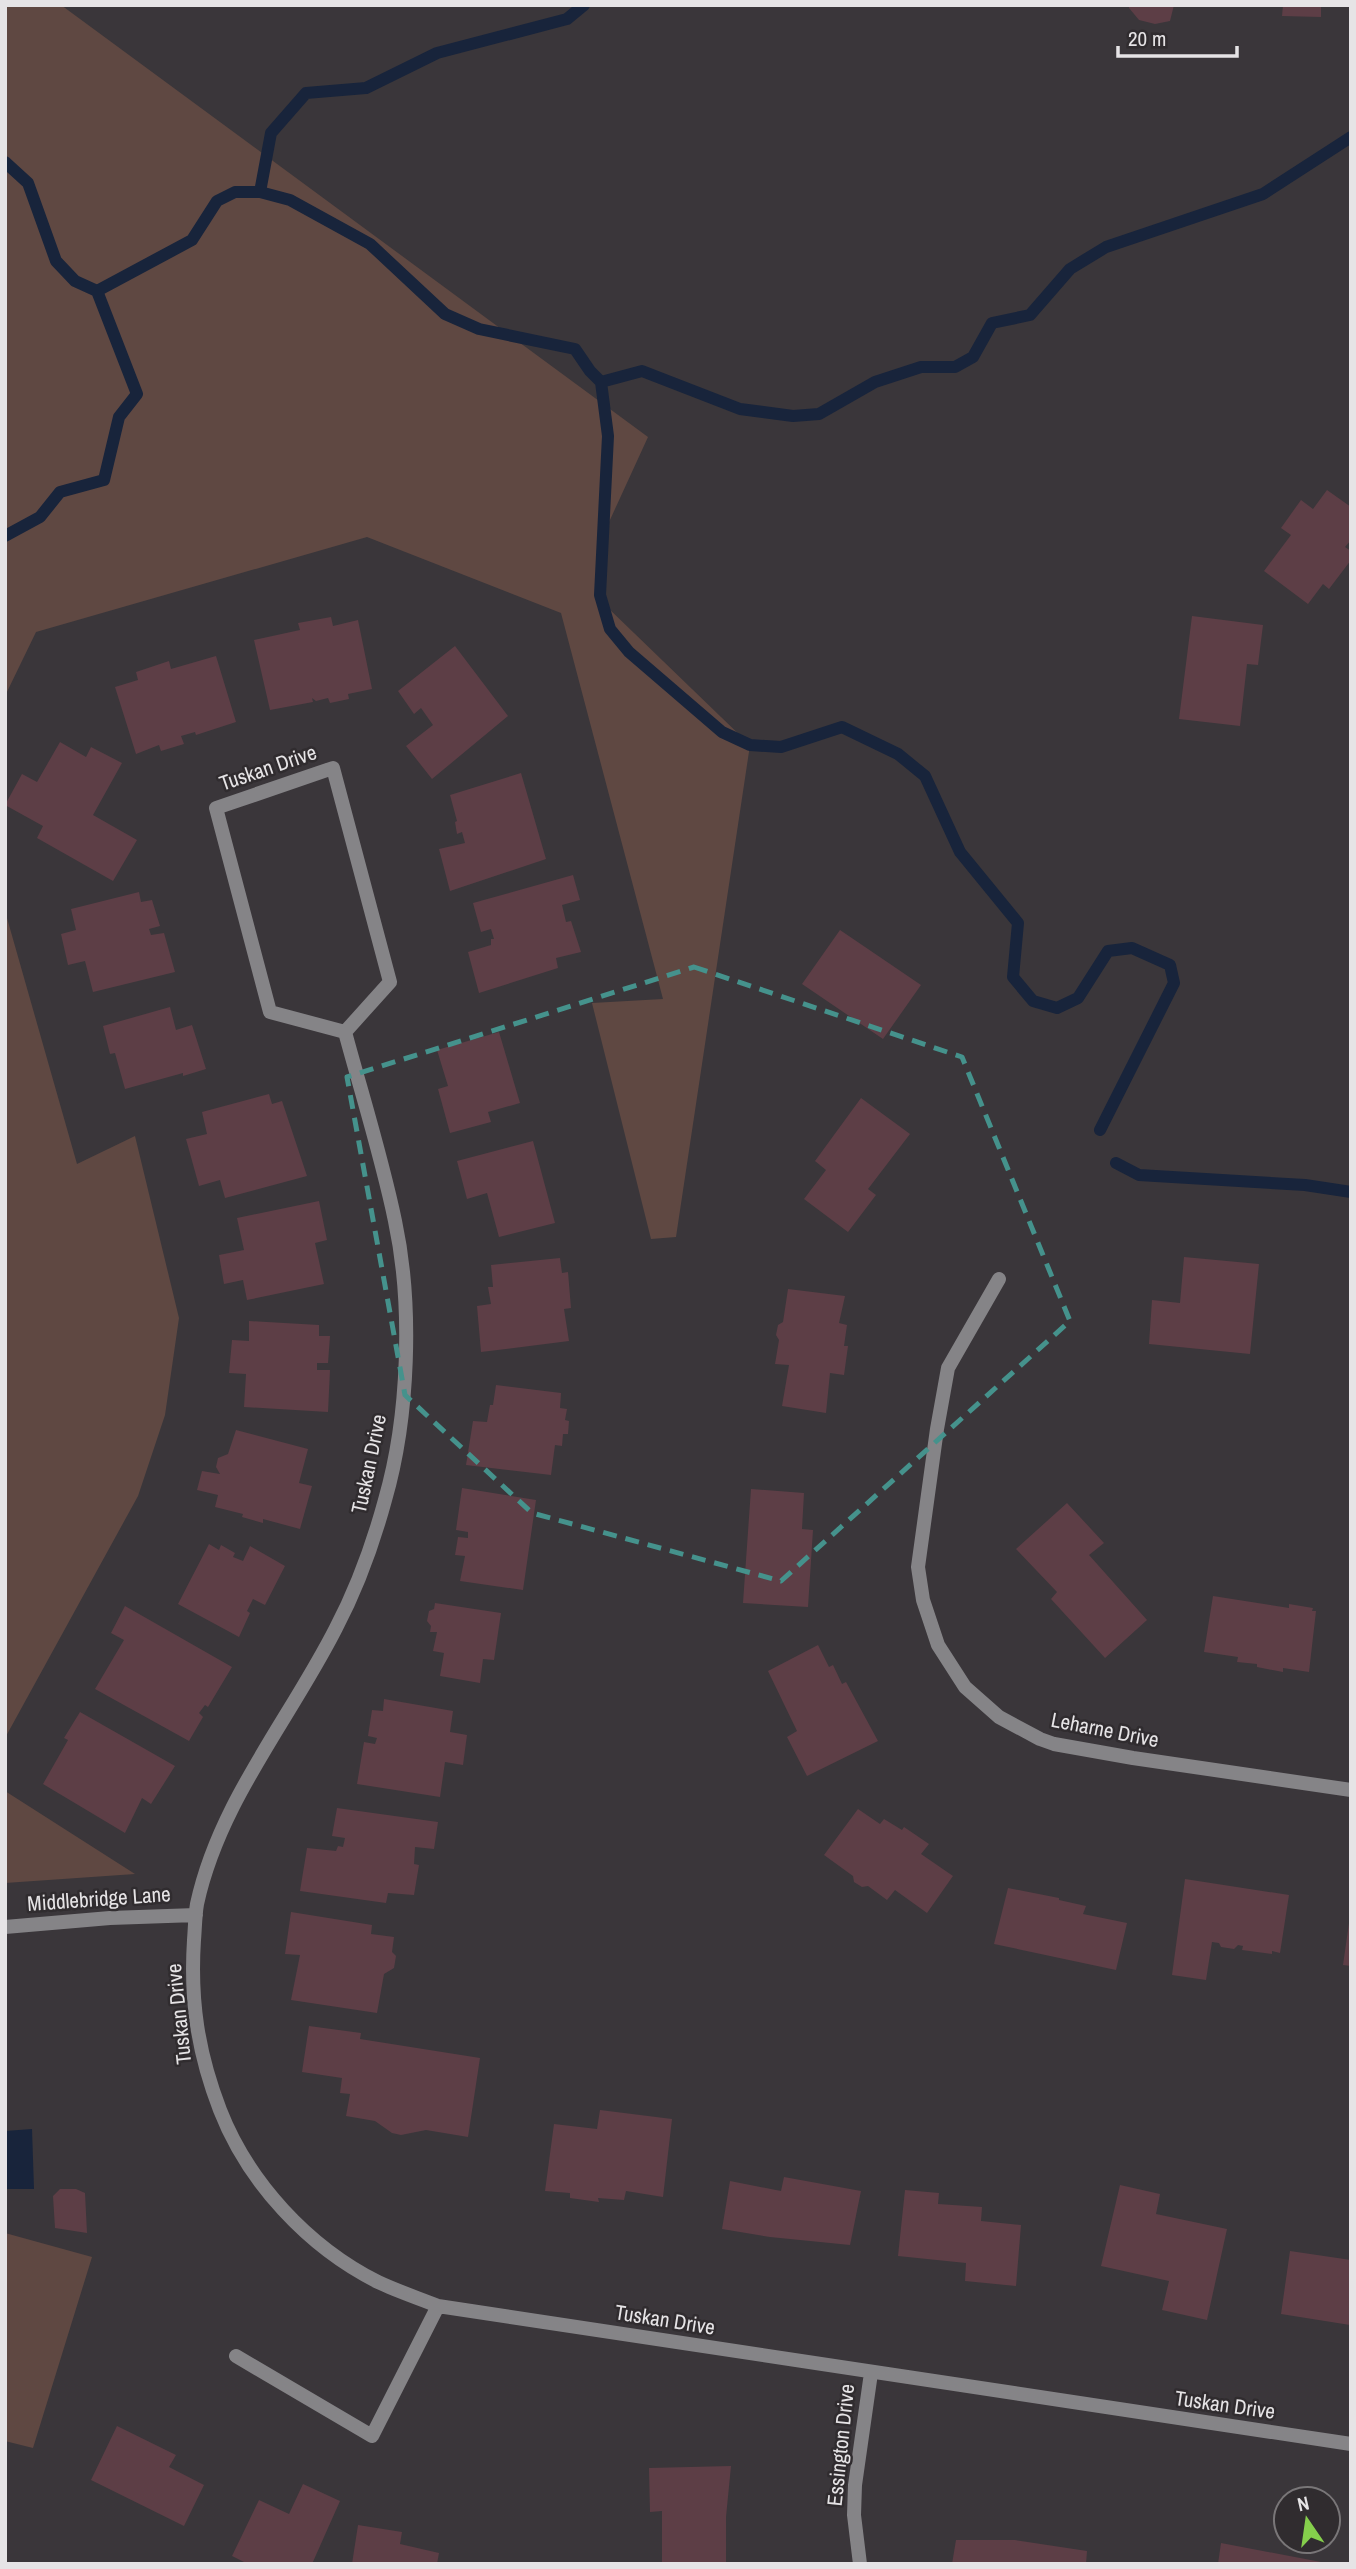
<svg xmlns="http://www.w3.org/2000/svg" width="1356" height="2569" font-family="'Archivo Narrow',sans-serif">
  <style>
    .green { fill: #5f4842 }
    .water { fill: #18243b }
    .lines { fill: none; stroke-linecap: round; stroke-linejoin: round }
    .stream { stroke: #18243b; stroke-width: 12 }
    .building { fill: #5d3e46 }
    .street { stroke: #858487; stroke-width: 14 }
    .marked { fill: none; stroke: #45928c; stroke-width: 5; stroke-dasharray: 14 9; stroke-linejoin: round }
    .labels { text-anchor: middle; stroke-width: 5; stroke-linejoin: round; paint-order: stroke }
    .street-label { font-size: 21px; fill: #e6e4e6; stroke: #302c2f }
  </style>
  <rect width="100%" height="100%" fill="#3a363a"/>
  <path class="green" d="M5 5H61L648 437 604 533 605 605 750 745 676 1237 651 1239 592 1003 663 999 561 613 367 537 36 632 5 696Z
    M5 911 77 1164 135 1136 179 1318 165 1415 138 1496 5 1738Z
    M5 1791 135 1874 5 1883Z
    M5 2233 92 2257 33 2448 5 2441Z"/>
  <path class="water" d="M32 2129 34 2189H5V2131Z"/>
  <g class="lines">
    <path class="stream" d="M5 162 28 183 56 261 75 281 97 291 137 394 119 417 104 480 60 492 40 517 5 536
      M260 192 271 133 306 93 366 88 437 53 567 19 584 5
      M97 291 192 240 217 201 235 192H260L290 200 370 244 445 314 479 329 575 349 590 371 601 382 608 436 600 595 610 629 629 652 722 732 750 745 781 747 842 727 898 754 925 776 960 852 1018 923 1013 977 1033 1001 1057 1008 1078 998 1108 951 1132 948 1170 965 1174 983 1100 1130
      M601 382 642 371 740 409 793 416 819 414 875 382 921 367H955L973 357 992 323 1030 315 1070 269 1106 247 1263 194 1351 137
      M1116 1163 1139 1175 1305 1185 1351 1192"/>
  </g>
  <path class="building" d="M1129 5H1174L1170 21 1155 24 1139 20 1129 8Z
    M1283 5H1321V17L1282 16Z
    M1327 490 1351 507V540L1345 547 1351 551V560L1329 589 1323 584 1308 604 1264 571 1291 535 1281 528 1301 500 1313 509Z
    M1192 616 1263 625 1258 665 1247 664 1240 726 1179 719Z
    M331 617 333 626 358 620 372 689 348 694 349 699 330 703 328 698 316 701 312 698 313 702 270 710 254 640 300 630 298 623Z
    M455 646 508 716 432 779 406 746 433 725 421 708 414 714 398 691Z
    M216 656 236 722 196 735 195 732 181 736 184 744 161 751 159 745 136 754 115 687 138 680 136 672 169 661 171 669Z
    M60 742 86 757 91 747 122 763 93 815 137 840 113 881 37 838 43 826 5 805 22 774 37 782Z
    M521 773 546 859 450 891 439 849 465 843 462 832 457 834 455 822 457 821 450 795Z
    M573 875 580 900 562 905 566 922 571 921 581 952 556 958 558 968 479 993 468 952 491 945V939H494L491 929 481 932 473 903Z
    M139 892 141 902 152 900 160 926 149 929 151 935 164 933 175 972 93 992 85 961 68 965 61 934 76 930 71 909Z
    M840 930 921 985 883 1039 802 984Z
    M170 1007 176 1030 192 1025 206 1069 183 1076V1073L125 1089 115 1053 110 1054 103 1026Z
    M499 1032 520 1103 488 1112 491 1122 450 1133 438 1089 448 1086 437 1050Z
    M269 1094 272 1104 282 1101 307 1176 225 1198 220 1180 199 1186 186 1139 207 1134 202 1112Z
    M861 1098 910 1134 868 1189 876 1195 848 1232 804 1199 826 1170 815 1161Z
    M533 1141 555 1223 499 1237 487 1193 467 1199 457 1161Z
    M319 1201 327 1240 315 1243 324 1284 247 1300 243 1280 224 1284 219 1255 244 1250 237 1218Z
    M1184 1257 1259 1264 1250 1354 1149 1344 1152 1300 1180 1303Z
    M560 1258 562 1273 568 1272 571 1308 564 1309 569 1341 481 1352 477 1306 491 1304 488 1287H493L491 1265Z
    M788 1289 845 1296 839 1323 847 1325 844 1346H848L844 1375 830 1373 826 1413 782 1406 789 1365 775 1364 779 1340 776 1335 778 1325 783 1322Z
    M249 1321 319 1325V1336H330L328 1363H317V1370H330L328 1412 244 1407 246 1374 229 1373 232 1340 249 1341Z
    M496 1385 561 1393 560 1408 567 1409 565 1420 569 1421 568 1434H563L562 1446 555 1445 551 1475 466 1465 473 1421 487 1422 490 1405H493Z
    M236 1430 308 1449 299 1483 312 1486 300 1529 263 1519V1523L242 1517 243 1514 215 1507 218 1495 197 1490 202 1471 220 1474 216 1467 218 1458 228 1454Z
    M462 1488 536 1500 523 1590 460 1581 465 1556 455 1555 458 1537 468 1538V1532L456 1530Z
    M751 1489 804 1493 802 1529 813 1530 808 1607 743 1603Z
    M1067 1503 1104 1543 1089 1555 1147 1620 1105 1658 1051 1599 1057 1592 1016 1549Z
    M209 1544 219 1550 221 1545 235 1553 233 1557 243 1561 250 1546 285 1566 265 1605 253 1599 247 1611 250 1613 239 1637 178 1604Z
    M1213 1596 1289 1608V1604L1313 1608 1312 1611H1316L1309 1672 1283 1668V1672L1257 1667V1664L1237 1662 1238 1657 1204 1652Z
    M435 1603 501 1613 494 1660 483 1659 480 1683 440 1676 444 1653 433 1651 437 1632H430L431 1626 427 1621 429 1611 434 1609Z
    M125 1606 232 1667 208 1707 205 1705 199 1713 203 1717 189 1741 95 1689 124 1640 111 1633Z
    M818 1645 829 1667 833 1665 842 1684 846 1682 878 1741 807 1776 787 1737 797 1731 768 1671Z
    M384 1699 453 1711 450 1732 467 1735 463 1765 445 1762 440 1797 357 1784 364 1742 375 1744 377 1738 368 1736 372 1710 383 1711Z
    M80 1712 175 1766 151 1804 142 1798 125 1833 43 1784 68 1740 64 1738Z
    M337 1808 438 1822 434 1849 415 1847 414 1864 419 1865 414 1895 388 1893 386 1903 300 1891 307 1848 336 1851 338 1846 343 1847 345 1838 332 1836Z
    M858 1809 880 1824 884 1819 902 1830 904 1827 929 1844 921 1854 953 1876 927 1913 895 1890 887 1900 868 1886 862 1887 854 1882 853 1876 824 1855Z
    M1185 1879 1289 1895 1280 1953 1272 1951V1954L1242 1950 1243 1946 1238 1945 1234 1949 1221 1947 1219 1943 1212 1942 1206 1980 1172 1975Z
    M1008 1888 1059 1898V1900L1086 1906 1083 1914 1127 1923 1116 1970 994 1944Z
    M291 1912 372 1925 371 1934 394 1937 392 1952 396 1956 394 1968 384 1974 377 2013 291 2000 300 1955 285 1954Z
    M1349 1923H1351V1966L1343 1965Z
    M309 2026 361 2033 360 2039 480 2058 468 2137 426 2130 401 2135 392 2133 375 2121 346 2116 350 2094 340 2093 342 2078 302 2072Z
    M600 2110 672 2119 663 2197 626 2191 624 2200 598 2198 599 2202 570 2198V2193L545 2191 554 2124 597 2129Z
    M784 2177 861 2191 850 2245 770 2237 722 2229 730 2181 781 2191Z
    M1120 2185 1160 2194 1156 2214 1227 2229 1207 2320 1162 2310 1169 2281 1101 2266Z
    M60 2189H76L85 2193 87 2233 55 2228 53 2196Z
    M905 2190 939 2193 938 2204 982 2207 981 2221 1021 2225 1016 2286 965 2281 966 2263 898 2256Z
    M1290 2251 1351 2260 1350 2325 1281 2314Z
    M117 2426 176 2455 169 2467 204 2485 184 2526 91 2480Z
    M731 2466 726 2517V2564H662V2511L650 2512 649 2468Z
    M303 2484 340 2501 312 2564H248L232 2556 259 2500 289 2514Z
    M358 2525 402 2532 400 2544 439 2553 437 2564H352Z
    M956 2540H1015L1087 2551 1086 2564H952Z
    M1221 2543 1321 2562V2564H1218Z"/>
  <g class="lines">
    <path class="street" d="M333 768 390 982 345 1032 270 1012 216 808Z
      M345 1032C362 1095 382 1158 395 1221 413 1305 409 1417 385 1500 373 1544 357 1588 336 1628 290 1719 219 1802 197 1904 195 1916 195 1928 194 1940 190 2001 198 2053 220 2110 248 2182 308 2247 378 2282 397 2291 418 2298 438 2306L1351 2444
      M999 1279 948 1368 937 1429 918 1567 923 1600 938 1645 965 1687 999 1717 1040 1739 1054 1744 1133 1758 1351 1790
      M5 1927 110 1918 196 1915
      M236 2356 372 2436 438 2306
      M860 2564 854 2515 855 2485 871 2373"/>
  </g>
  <path class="marked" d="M694 967 962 1057 1070 1321 781 1581 532 1513 405 1395 347 1077Z"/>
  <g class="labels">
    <g class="street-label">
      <text transform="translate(268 768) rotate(-19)" y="7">Tuskan Drive</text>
      <text transform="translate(369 1464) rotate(-78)" y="7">Tuskan Drive</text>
      <text transform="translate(1105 1730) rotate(11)" y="7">Leharne Drive</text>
      <text transform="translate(99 1899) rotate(-4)" y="7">Middlebridge Lane</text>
      <text transform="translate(179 2014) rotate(-96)" y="7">Tuskan Drive</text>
      <text transform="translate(665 2320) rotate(9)" y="7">Tuskan Drive</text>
      <text transform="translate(1225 2405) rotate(8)" y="7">Tuskan Drive</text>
      <text transform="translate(841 2445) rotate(-84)" y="7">Essington Drive</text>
    </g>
  </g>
  <rect width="1356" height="2569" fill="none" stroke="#e6e4e6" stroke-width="14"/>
  <g transform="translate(1307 2520) rotate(347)"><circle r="33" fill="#302c2f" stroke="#797678" stroke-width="2"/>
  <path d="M0-5L12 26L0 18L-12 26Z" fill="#85cf4c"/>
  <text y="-10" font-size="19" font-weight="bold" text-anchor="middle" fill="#e6e4e6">N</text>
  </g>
  <path d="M1118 46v10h119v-10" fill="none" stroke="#e6e4e6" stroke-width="3.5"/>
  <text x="1128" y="46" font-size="21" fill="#e6e4e6" stroke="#302c2f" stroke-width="5" paint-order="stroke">20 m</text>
</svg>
